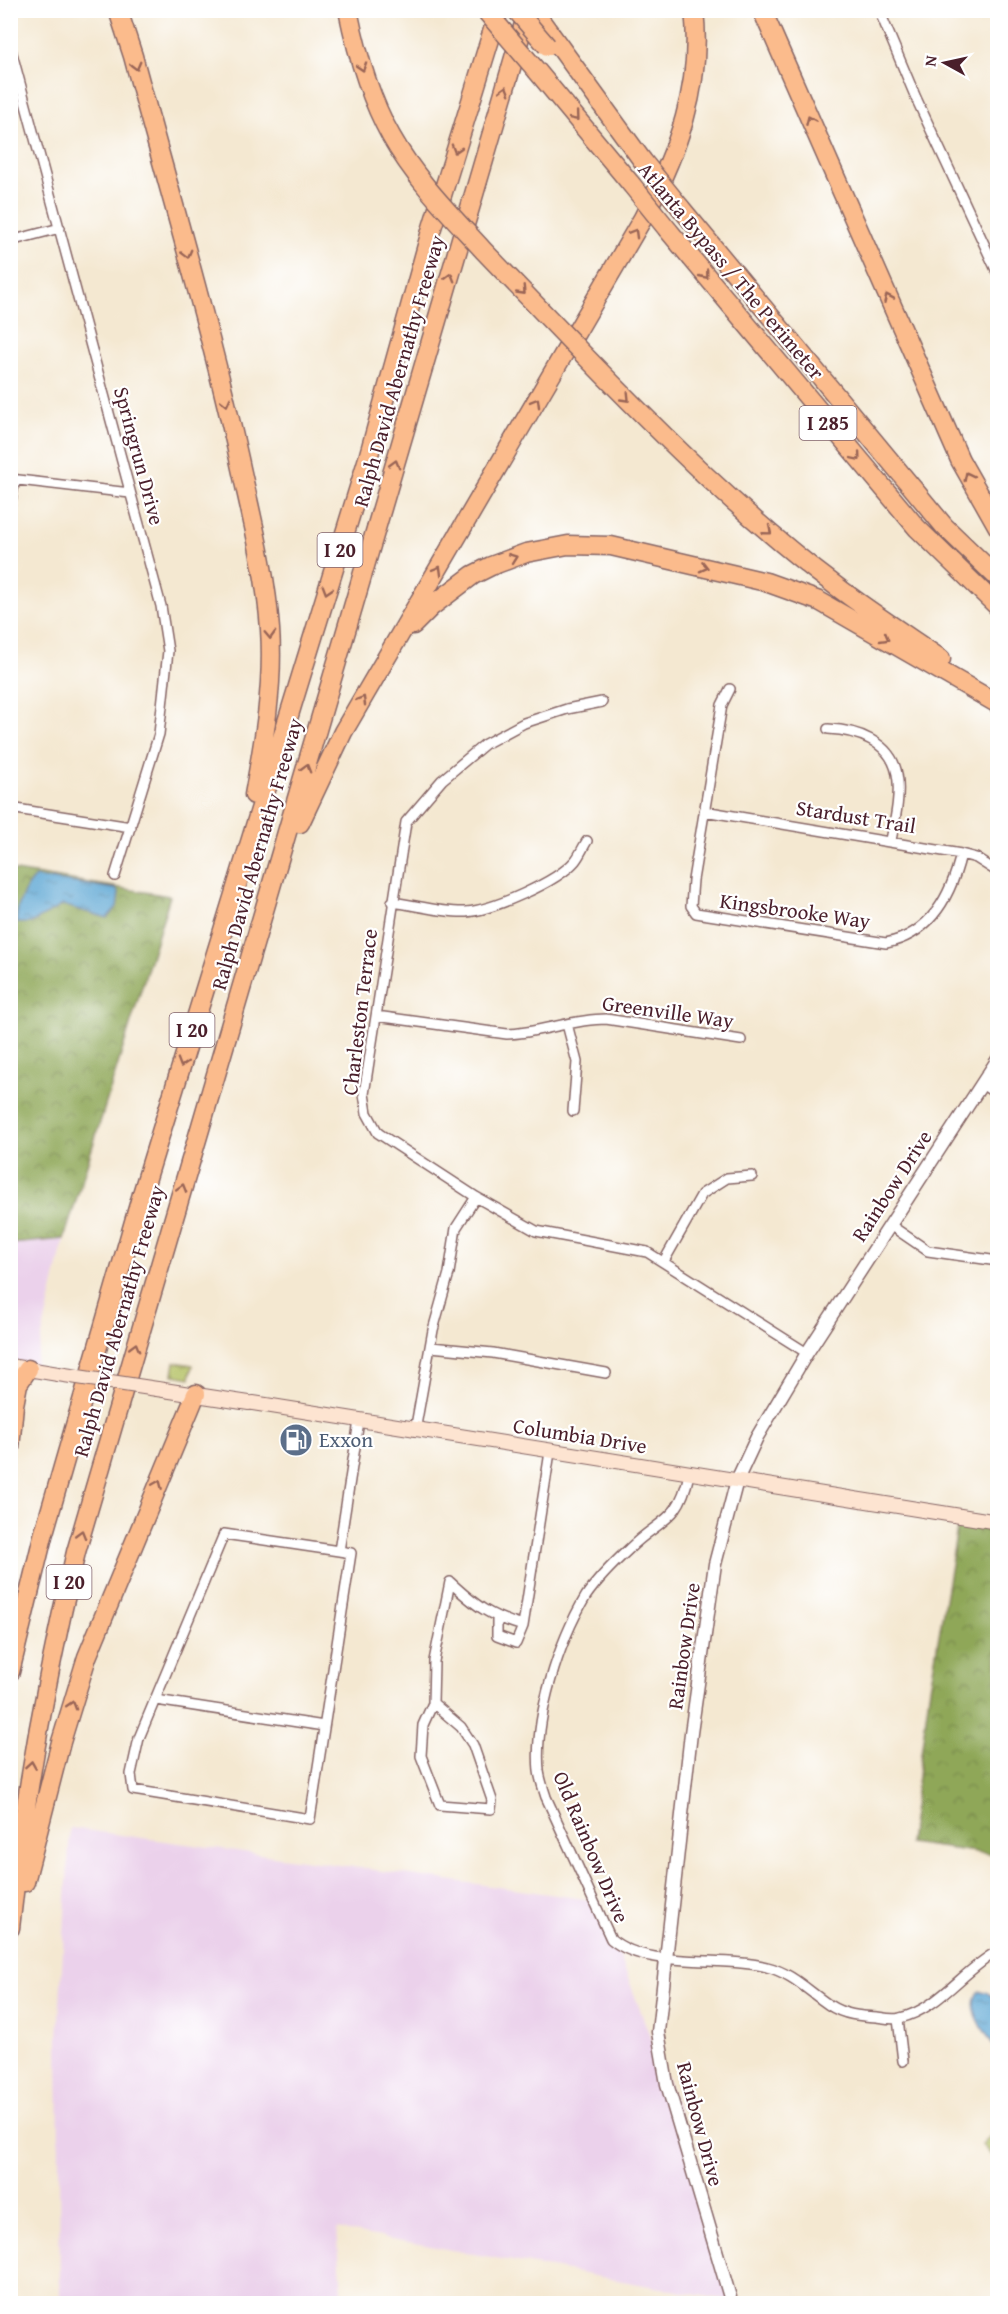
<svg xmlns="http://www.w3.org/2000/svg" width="1008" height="2314" font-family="'Gentium Book Plus',serif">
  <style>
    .built { fill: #ebd1eb }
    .forest { fill: url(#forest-crowns); stroke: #6c6342; stroke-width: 1.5 }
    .cemetery { fill: url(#cemetery-stones); stroke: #7f7047; stroke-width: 1.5 }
    .green { fill: #b4c163; stroke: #7f7047; stroke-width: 1.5 }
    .water { fill: url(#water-ripples); stroke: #53627f; stroke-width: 1.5 }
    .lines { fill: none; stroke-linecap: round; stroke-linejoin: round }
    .minor-casing { stroke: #866565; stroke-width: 12 }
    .tertiary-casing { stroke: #866565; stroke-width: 15 }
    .secondary-casing { stroke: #866565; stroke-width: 16 }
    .motorway-casing { stroke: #866565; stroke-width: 21 }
    .minor { stroke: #fff; stroke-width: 9 }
    .tertiary { stroke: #fff; stroke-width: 12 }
    .secondary { stroke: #fde4d1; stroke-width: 14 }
    .motorway { stroke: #fbbb8c; stroke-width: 18 }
    .secondary-bridge-casing { stroke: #866565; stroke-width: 16; stroke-linecap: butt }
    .motorway-bridge-casing { stroke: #866565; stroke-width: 21; stroke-linecap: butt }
    .secondary-bridge { stroke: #fde4d1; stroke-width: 14 }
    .motorway-bridge { stroke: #fbbb8c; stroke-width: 18 }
    .oneway { stroke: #9a6557 }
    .labels { text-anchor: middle; stroke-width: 4.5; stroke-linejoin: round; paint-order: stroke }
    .shield { fill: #fff; stroke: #80626b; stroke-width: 1.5 }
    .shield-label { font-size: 20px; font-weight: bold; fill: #4a1f2b }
    .street-label { font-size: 21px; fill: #4a1f2b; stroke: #fff }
    .service-label { font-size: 21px; fill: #4e5e75; stroke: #fff; text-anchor: start }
  </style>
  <defs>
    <pattern id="forest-crowns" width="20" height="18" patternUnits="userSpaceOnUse" patternTransform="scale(1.5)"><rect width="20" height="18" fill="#8fa759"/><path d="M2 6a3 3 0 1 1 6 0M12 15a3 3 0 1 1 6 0" fill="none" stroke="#77874a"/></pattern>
    <pattern id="cemetery-stones" width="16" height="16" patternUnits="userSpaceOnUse" patternTransform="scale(1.5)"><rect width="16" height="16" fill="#b4c163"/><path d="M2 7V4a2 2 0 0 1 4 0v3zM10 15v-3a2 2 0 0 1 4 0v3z" fill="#9ca556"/></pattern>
    <pattern id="water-ripples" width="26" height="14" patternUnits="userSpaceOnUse" patternTransform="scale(1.5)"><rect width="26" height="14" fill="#5ca6d3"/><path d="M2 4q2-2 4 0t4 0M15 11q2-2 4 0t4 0" fill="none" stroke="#4e87ab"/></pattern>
  </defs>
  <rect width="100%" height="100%" fill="#fff"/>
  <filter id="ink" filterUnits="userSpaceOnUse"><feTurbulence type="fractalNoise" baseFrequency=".0167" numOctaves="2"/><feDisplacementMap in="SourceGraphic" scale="12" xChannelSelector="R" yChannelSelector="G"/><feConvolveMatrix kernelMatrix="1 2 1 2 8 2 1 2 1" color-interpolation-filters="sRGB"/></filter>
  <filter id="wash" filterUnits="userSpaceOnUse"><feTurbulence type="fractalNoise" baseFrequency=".008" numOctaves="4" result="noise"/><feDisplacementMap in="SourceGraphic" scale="24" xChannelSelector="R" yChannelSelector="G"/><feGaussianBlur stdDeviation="1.35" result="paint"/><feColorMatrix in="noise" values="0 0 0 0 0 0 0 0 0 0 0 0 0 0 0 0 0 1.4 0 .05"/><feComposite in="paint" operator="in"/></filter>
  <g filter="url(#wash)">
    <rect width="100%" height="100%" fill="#f4e8d1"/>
    <path class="built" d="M64 1239 33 1375 11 1373V1244Z
      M70 1828 599 1901 681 2118 732 2301 337 2229 343 2303 60 2304 58 2037Z"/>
    <path class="forest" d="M10 870 170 896 64 1239 11 1244Z
      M959 1517 997 1524V1855L909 1843 929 1694Z"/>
    <path class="cemetery" d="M175 1362 193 1365 190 1378 173 1375Z"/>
    <path class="green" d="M997 2129V2161L982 2145Z"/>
    <path class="water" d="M35 877 116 889 119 893 117 907 107 918 63 905 31 923H17C15 909 25 886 35 877Z
      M979 1991C1006 1990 998 2032 997 2051 988 2035 964 2008 979 1991Z"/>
  </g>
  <g filter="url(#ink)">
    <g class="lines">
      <g class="minor-casing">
        <path id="minor" d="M879 10 916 98 998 274
          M10 46 161 606 168 651 159 734 115 876
          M10 241 60 228
          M10 479 130 493
          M10 506 15 479
          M730 689 722 705 693 880 691 906 696 913 886 943C931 934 951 896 961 854
          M602 702 567 709 524 723 485 744 442 780 406 822 364 1094 367 1113 378 1133 476 1197 536 1231 647 1252 807 1353
          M828 729C857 730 891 742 897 774 901 794 895 820 891 840
          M10 808 131 827
          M704 811 961 854 976 858 998 872
          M392 902C416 905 442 913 466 912 493 910 557 882 575 861 580 855 583 847 587 841
          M376 1016 507 1034C540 1033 572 1019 606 1019L741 1040
          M567 1024 577 1062 573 1111
          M982 1084 998 1095
          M890 1225 928 1251 998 1261
          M664 1261 702 1194 727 1178 752 1176
          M431 1347 493 1353 606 1373
          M415 1431 433 1330 449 1273 456 1228 476 1197
          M689 1474C679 1523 660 1518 629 1549 615 1562 597 1580 586 1596 559 1641 534 1718 539 1771 540 1779 543 1788 546 1797L611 1939C647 1970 722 1955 767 1967 792 1973 808 1991 829 2005 844 2015 860 2016 877 2017 884 2018 893 2020 900 2018 939 2009 963 1970 998 1951
          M339 1551 351 1553 310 1819 133 1790 131 1774 139 1738 224 1534 339 1551 359 1421
          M497 1618V1636L516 1643 523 1626
          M156 1700 324 1726
          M433 1703 461 1727 473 1745 492 1800 491 1809 440 1805 421 1756 423 1725 433 1703 434 1661 450 1582C476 1606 489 1616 523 1626L550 1452
          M898 2019 903 2061"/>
      </g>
      <g class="tertiary-casing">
        <path id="tertiary" d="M732 2304 667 2084 658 2032 691 1733 715 1564 737 1480 757 1437 807 1353 998 1059"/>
      </g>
      <g class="secondary-casing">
        <path id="secondary" d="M10 1366 58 1374
          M157 1389 249 1403
          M253 1403 998 1522"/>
      </g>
      <g class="motorway-casing">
        <path id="motorway" d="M118 10 133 56C169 190 209 324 239 459 251 515 266 571 270 629 274 685 264 740 254 795
          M533 10 642 160
          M762 10 960 460 998 527
          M537 71 631 184
          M680 207 944 526 998 578
          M668 230 917 528 998 607
          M585 356C664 437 745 518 836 586 870 612 906 635 941 659
          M413 625 432 606 473 575 491 566 526 553 568 545 611 546 766 582 819 601 998 704
          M300 823 343 732 643 218C677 152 703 87 694 10
          M10 1398 14 1405 10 1448
          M14 1405 18 1384 28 1369
          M10 1672 43 1536 142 1194 368 458 431 231 499 10
          M25 1882 61 1742 87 1657 196 1394
          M10 1928C24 1800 46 1676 76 1552L528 10"/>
      </g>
      <use href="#minor" class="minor"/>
      <use href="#tertiary" class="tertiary"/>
      <use href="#secondary" class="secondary"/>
      <use href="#motorway" class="motorway"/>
      <g class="secondary-bridge-casing">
        <path id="secondary-bridge" d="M58 1374 157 1389"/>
      </g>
      <g class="motorway-bridge-casing">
        <path id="motorway-bridge" d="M348 10C357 54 369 97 391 136 415 179 450 214 483 250 517 285 551 321 585 356
          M485 10 537 71
          M516 10 547 46
          M642 160 680 207
          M631 184 668 230"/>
      </g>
      <use href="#secondary-bridge" class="secondary-bridge"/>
      <use href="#motorway-bridge" class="motorway-bridge"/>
    </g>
    <defs><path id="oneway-chevron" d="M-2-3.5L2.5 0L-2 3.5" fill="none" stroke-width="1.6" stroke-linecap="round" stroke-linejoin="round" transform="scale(1.5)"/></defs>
    <g class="oneway">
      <use href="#oneway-chevron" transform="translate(136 66) rotate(75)"/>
      <use href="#oneway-chevron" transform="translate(362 67) rotate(72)"/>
      <use href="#oneway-chevron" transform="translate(505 90) rotate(-74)"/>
      <use href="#oneway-chevron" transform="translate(575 117) rotate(50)"/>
      <use href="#oneway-chevron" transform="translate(810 120) rotate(-114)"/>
      <use href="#oneway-chevron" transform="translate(456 149) rotate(107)"/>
      <use href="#oneway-chevron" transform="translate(634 233) rotate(-60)"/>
      <use href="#oneway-chevron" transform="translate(187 254) rotate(75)"/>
      <use href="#oneway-chevron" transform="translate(705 275) rotate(51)"/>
      <use href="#oneway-chevron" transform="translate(450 277) rotate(-74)"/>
      <use href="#oneway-chevron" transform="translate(522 291) rotate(46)"/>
      <use href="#oneway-chevron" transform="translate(888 298) rotate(-114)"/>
      <use href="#oneway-chevron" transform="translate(626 398) rotate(46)"/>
      <use href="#oneway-chevron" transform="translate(226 402) rotate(76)"/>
      <use href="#oneway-chevron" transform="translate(536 402) rotate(-60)"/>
      <use href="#oneway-chevron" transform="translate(857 457) rotate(50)"/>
      <use href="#oneway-chevron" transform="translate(395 464) rotate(-74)"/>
      <use href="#oneway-chevron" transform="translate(968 476) rotate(-117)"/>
      <use href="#oneway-chevron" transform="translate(768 531) rotate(39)"/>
      <use href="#oneway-chevron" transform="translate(513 558) rotate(-20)"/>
      <use href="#oneway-chevron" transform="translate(704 567) rotate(14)"/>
      <use href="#oneway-chevron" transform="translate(438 570) rotate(-60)"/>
      <use href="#oneway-chevron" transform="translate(327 590) rotate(107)"/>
      <use href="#oneway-chevron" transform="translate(270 635) rotate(88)"/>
      <use href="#oneway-chevron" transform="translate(885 638) rotate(30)"/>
      <use href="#oneway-chevron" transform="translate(362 700) rotate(-60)"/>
      <use href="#oneway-chevron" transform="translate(306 768) rotate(-74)"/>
      <use href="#oneway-chevron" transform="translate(182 1063) rotate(107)"/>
      <use href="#oneway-chevron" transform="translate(182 1188) rotate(-74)"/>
      <use href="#oneway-chevron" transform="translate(135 1347) rotate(-74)"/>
      <use href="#oneway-chevron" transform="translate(158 1484) rotate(-67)"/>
      <use href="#oneway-chevron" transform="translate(81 1534) rotate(-74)"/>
      <use href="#oneway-chevron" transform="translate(72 1705) rotate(-73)"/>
      <use href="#oneway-chevron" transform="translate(31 1765) rotate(-81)"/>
    </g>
  </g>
  <defs>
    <g id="fuel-disc" transform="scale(1.725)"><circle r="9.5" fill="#5c6f8a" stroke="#fff"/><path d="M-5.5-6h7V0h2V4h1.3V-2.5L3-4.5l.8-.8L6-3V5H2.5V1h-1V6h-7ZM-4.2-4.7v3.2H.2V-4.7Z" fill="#fff"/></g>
  </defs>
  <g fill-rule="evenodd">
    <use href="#fuel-disc" x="296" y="1440"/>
  </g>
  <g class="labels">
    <g class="shield">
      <rect x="799.5" y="406" width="57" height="34" rx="4.5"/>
      <rect x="317.5" y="533" width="45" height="34" rx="4.5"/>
      <rect x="169.5" y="1013" width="45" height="34" rx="4.5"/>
      <rect x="46.5" y="1565" width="45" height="34" rx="4.5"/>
    </g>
    <g class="shield-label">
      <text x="828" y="430">I 285</text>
      <text x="340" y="557">I 20</text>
      <text x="192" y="1037">I 20</text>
      <text x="69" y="1589">I 20</text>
    </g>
    <g class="street-label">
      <text transform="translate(731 271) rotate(50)" y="7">Atlanta Bypass / The Perimeter</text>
      <text transform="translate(399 371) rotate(-74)" y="7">Ralph David Abernathy Freeway</text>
      <text transform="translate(139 456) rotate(75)" y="7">Springrun Drive</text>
      <text transform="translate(856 817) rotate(9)" y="7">Stardust Trail</text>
      <text transform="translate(257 854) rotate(-74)" y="7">Ralph David Abernathy Freeway</text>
      <text transform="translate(795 911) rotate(8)" y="7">Kingsbrooke Way</text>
      <text transform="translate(360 1012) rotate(-83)" y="7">Charleston Terrace</text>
      <text transform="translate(668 1012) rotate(8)" y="7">Greenville Way</text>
      <text transform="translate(892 1186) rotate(-57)" y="7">Rainbow Drive</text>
      <text transform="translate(119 1321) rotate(-74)" y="7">Ralph David Abernathy Freeway</text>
      <text transform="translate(580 1436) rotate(9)" y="7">Columbia Drive</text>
      <text transform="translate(684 1646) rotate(-82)" y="7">Rainbow Drive</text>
      <text transform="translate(591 1847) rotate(67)" y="7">Old Rainbow Drive</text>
      <text transform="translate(700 2124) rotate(75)" y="7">Rainbow Drive</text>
    </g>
    <g class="service-label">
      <text x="319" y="1447">Exxon</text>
    </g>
  </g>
  <rect width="1008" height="2314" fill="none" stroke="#fff" stroke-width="36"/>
  <g transform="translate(945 63) rotate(278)" stroke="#ffffff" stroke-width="4.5" paint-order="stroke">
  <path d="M0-4.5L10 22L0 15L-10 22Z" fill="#4a1f2b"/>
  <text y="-9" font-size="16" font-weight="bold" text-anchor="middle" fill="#4a1f2b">N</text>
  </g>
</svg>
